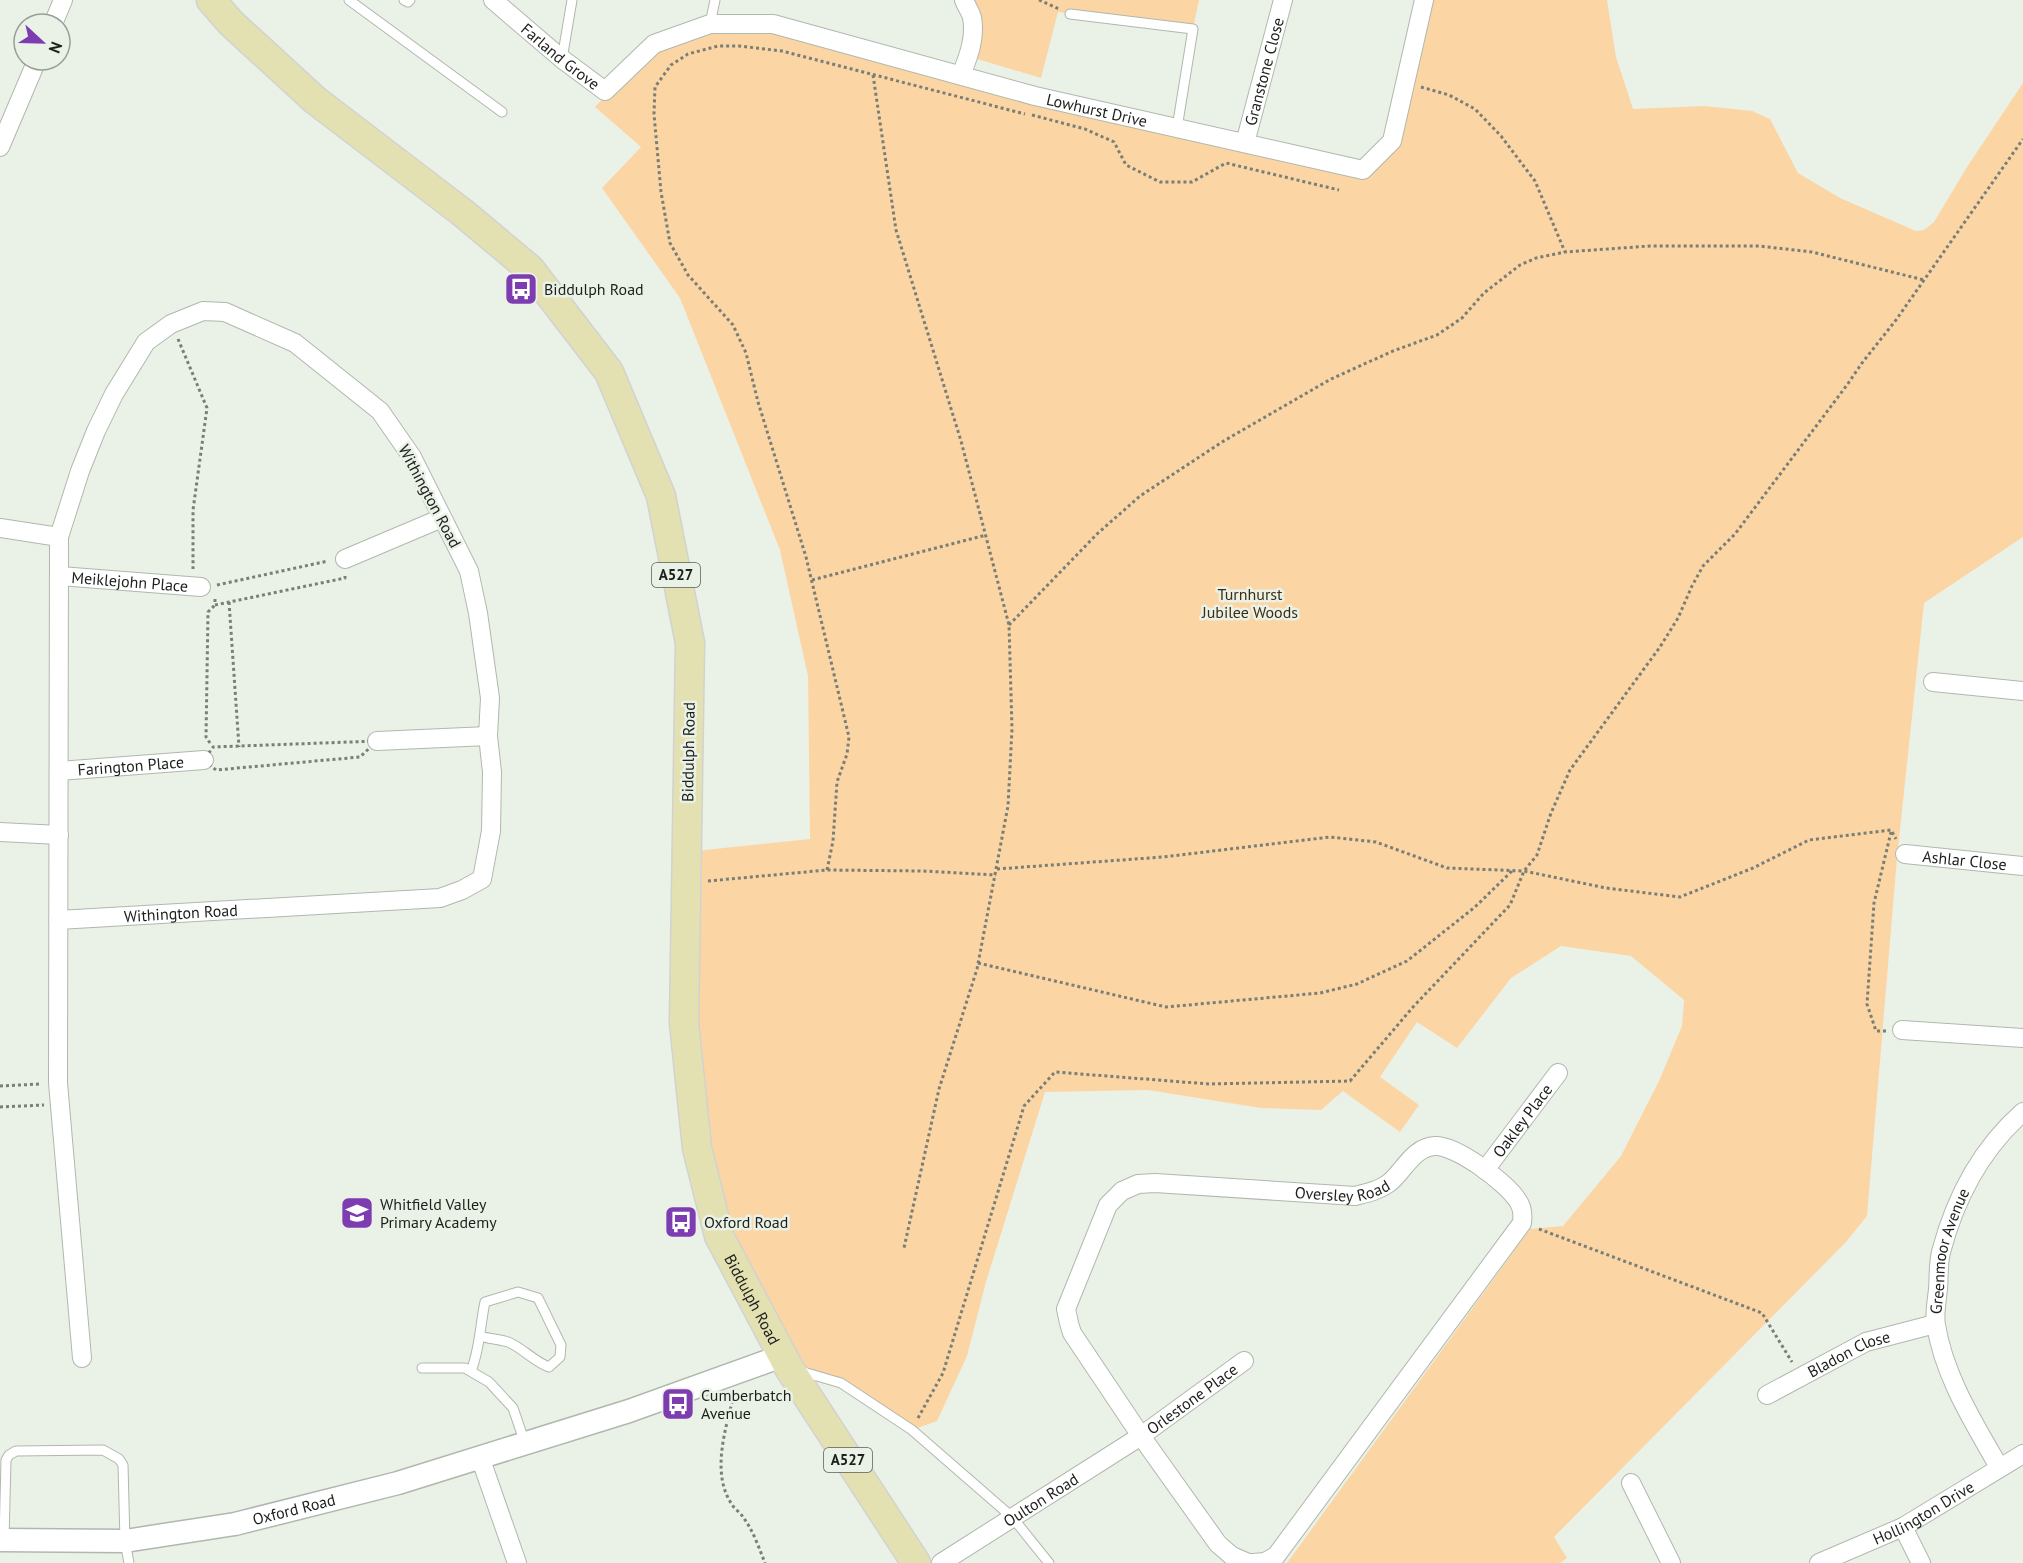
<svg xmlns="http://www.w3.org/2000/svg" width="2023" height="1563" font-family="'PT Sans',sans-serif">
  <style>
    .green { fill: #fcd5a4 }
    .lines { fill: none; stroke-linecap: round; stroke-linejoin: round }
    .service-casing { stroke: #b0b8ae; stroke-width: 11 }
    .minor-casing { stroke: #b0b8ae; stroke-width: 20 }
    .tertiary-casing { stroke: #b0b8ae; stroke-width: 25 }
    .primary-casing { stroke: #d2d2d1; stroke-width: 31 }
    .path { stroke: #797f77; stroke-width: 3; stroke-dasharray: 3 3; stroke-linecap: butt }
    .service { stroke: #fff; stroke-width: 9 }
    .minor { stroke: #fff; stroke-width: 18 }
    .tertiary { stroke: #fff; stroke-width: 22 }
    .primary { stroke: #e3e1b2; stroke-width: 28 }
    .labels { text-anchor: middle; stroke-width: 5; stroke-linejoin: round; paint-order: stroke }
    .shield { fill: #eaf2e7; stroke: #5a5e58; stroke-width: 1.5 }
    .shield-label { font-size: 15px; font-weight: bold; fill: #1c1f1b }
    .street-label { font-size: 16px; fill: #1c1f1b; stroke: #eaf2e7 }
    .poi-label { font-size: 16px; fill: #1c1f1b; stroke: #eaf2e7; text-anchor: start }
    .park-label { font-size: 16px; fill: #3f2b10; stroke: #eaf2e7 }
  </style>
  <rect width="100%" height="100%" fill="#eaf2e7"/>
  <path class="green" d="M974 0H1199L1193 29 1058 12 1041 78 977 59C982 34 986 24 974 0Z
    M1424 0H1607L1616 57 1633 109 1704 106 1752 111 1770 119 1798 173 1840 198 1916 231 1924 230 1934 222 1967 167 2023 83V537L1924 603 1897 858 1867 1216 1845 1243 1554 1537 1567 1558 1560 1563H1287L1530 1229 1563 1226 1621 1156 1659 1081 1682 1026 1684 1000 1631 956 1561 946 1511 978 1457 1048 1417 1022 1380 1077 1419 1105 1400 1132 1343 1091 1321 1110 1261 1108 1148 1090 1045 1092 986 1282 967 1356 937 1421 912 1430 841 1383 779 1371 697 1148 686 852 810 839 808 676 780 550 680 298 602 188 641 147 595 107 654 44 710 24H773L1363 170 1392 141Z"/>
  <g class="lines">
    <g class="service-casing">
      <path id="service" d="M349 0 502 112
        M404 0 408 2 410 0
        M1070 14 1193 29 1177 128
        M710 24 715 0
        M562 59 572 0
        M422 1368H465L489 1382 513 1408 525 1443
        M471 1371C480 1349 480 1325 485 1302L518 1292 538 1298 561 1345 560 1357 549 1367C533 1361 523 1348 508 1342 499 1339 489 1339 480 1336
        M800 1371 841 1383 912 1430 1012 1517 1049 1563
        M4 1540 6 1460 9 1455 16 1451 103 1450 119 1459 123 1465 125 1541 129 1563"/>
    </g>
    <g class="minor-casing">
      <g id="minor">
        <path id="s1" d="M493 0 562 59 605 91 654 44 710 24H773L1035 96 1363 170 1392 141 1424 0"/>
        <path d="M53 24 63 0"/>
        <path d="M961 75C968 58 976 37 972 18 971 12 966 6 964 0"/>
        <path id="s2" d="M1245 143 1283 0"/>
        <path d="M0 147 37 60"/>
        <path d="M0 528 59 537"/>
        <path d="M345 559 442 518"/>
        <path id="s3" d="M60 576 201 587"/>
        <path d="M1933 682 2023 691"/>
        <path d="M377 741 488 736"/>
        <path id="s4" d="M59 771 204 760"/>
        <path d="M0 832 59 835"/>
        <path id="s5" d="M1905 854 2023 866"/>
        <path id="s6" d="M58 920 440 898 462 890 482 879 491 831 492 772 488 736 490 698 478 613 469 571 412 457 380 411 295 343 225 312 203 311 171 324 146 342 114 394 96 431 80 471 59 537 58 1083 82 1358"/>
        <path d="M1902 1030 2023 1038"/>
        <path id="s7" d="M1485 1170 1558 1073"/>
        <path id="s8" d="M1767 1395 1866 1342 1935 1324"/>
        <path d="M480 1457 517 1563"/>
        <path id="s9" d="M1999 1467C1974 1423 1944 1376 1936 1325 1934 1314 1937 1300 1938 1289 1939 1277 1938 1264 1941 1252 1955 1199 1981 1149 2023 1112"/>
        <path d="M1631 1483 1671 1563"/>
        <path d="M1903 1527 1921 1563"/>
        <path id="s10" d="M941 1563 1141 1436 1244 1361"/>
        <path id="s11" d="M1248 1563 1232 1556 1218 1544 1141 1436 1072 1333 1069 1323 1066 1309 1108 1205 1122 1191 1138 1184 1155 1183 1355 1196C1367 1193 1378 1191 1389 1183 1404 1171 1413 1147 1435 1146 1456 1145 1507 1183 1518 1201 1523 1208 1523 1215 1522 1223L1276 1556 1265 1562 1253 1563"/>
        <path id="s12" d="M1819 1563 1903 1527 2023 1454"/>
      </g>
    </g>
    <g class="tertiary-casing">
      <g id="tertiary">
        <path id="s13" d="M0 1540 125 1541 235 1524 398 1483 629 1411 782 1356"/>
      </g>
    </g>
    <g class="primary-casing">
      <g id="primary">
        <path id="s14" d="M211 0 231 23 315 100 463 213 530 269 609 372 661 496 690 643 684 1023 697 1148 719 1236 789 1368 916 1563"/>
      </g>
    </g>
    <path class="path" d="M1039 0 1059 9
      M873 75 896 230 961 441 1009 625 1012 729 1008 806 977 969 939 1089 904 1248
      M1421 87 1449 95 1475 109 1501 136 1535 181 1565 252
      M1032 115 1085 129 1114 142 1126 165 1160 182H1192L1226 163 1339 190
      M178 339 207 408 193 510V569
      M812 580 986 535
      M217 585 328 561
      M215 599V605L345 578V576
      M229 602 239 747
      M1009 625 1097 534 1140 496 1222 442 1331 379 1393 351 1437 335 1462 318 1484 293 1520 265 1536 258 1565 252 1650 246H1759L1812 252 1924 280
      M377 741 360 757 216 770 204 760 213 747Z
      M210 743 206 737 208 612 215 605
      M997 869 1163 857 1330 837 1376 842 1447 868 1524 871 1606 888 1680 897 1753 868 1809 840 1891 830 1896 839
      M827 870 833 841 837 782 847 754 849 737 806 557 758 402 746 353 733 325 688 275 670 243 661 192 654 114 655 87 671 65 688 54 718 46H739L782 51 1025 114
      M708 881 827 870 923 871 996 875
      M978 963 1166 1007 1320 993 1357 984 1407 961 1475 907 1513 870
      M1886 1031H1876L1867 1004 1874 903 1891 832
      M0 1086 40 1084
      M0 1107 44 1105
      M1539 1229 1762 1313 1792 1362
      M734 1395C726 1427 711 1472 731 1503 734 1509 740 1512 743 1517 753 1530 759 1548 765 1563
      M918 1418 943 1373 1024 1106 1055 1072 1209 1084 1350 1081 1413 1007 1510 905 1524 871 1537 855 1551 813 1570 770 1660 647 1678 618 1692 586 1703 566 1735 534 1847 385 1862 363 1896 320 2023 139"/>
    <use href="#service" class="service"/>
    <use href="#minor" class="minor"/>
    <use href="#tertiary" class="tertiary"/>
    <use href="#primary" class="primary"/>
  </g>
  <defs>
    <g id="bus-square" transform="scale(1.725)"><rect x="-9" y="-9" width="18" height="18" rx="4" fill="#7d3cb0" stroke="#eaf2e7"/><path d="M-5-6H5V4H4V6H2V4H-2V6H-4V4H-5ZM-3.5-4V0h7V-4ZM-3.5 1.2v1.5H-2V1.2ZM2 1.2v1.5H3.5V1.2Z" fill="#fff"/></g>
    <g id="school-square" transform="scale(1.725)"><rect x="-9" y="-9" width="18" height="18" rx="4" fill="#7d3cb0" stroke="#eaf2e7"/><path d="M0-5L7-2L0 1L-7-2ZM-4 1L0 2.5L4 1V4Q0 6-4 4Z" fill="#fff"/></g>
  </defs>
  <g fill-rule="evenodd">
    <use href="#bus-square" x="521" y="289"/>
    <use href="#school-square" x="357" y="1213"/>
    <use href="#bus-square" x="681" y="1222"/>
    <use href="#bus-square" x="678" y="1404"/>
  </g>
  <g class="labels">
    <g class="shield">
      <rect x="652" y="563" width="48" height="24" rx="4.5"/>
      <rect x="824" y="1448" width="48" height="24" rx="4.5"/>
    </g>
    <g class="shield-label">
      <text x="676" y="580">A527</text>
      <text x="848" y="1465">A527</text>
    </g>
    <g class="street-label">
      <text dy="6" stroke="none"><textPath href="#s1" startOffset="88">Farland Grove</textPath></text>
      <text dy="6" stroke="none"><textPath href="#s2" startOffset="74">Granstone Close</textPath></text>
      <text dy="6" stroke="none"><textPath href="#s1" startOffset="670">Lowhurst Drive</textPath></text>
      <text transform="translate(430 496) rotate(62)" y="6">Withington Road</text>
      <text dy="6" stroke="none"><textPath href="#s3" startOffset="70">Meiklejohn Place</textPath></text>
      <text transform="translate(688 752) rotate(-89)" y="6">Biddulph Road</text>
      <text dy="6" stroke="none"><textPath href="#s4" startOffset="72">Farington Place</textPath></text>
      <text dy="6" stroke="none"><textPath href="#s5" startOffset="60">Ashlar Close</textPath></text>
      <text dy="6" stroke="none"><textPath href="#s6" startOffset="123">Withington Road</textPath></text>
      <text dy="6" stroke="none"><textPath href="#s7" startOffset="62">Oakley Place</textPath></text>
      <text dy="6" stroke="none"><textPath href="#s11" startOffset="672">Oversley Road</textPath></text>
      <text dy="6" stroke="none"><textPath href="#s9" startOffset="232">Greenmoor Avenue</textPath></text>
      <text dy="6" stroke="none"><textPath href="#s14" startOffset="1500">Biddulph Road</textPath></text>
      <text dy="6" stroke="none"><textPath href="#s8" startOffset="92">Bladon Close</textPath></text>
      <text dy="6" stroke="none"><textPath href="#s10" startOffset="300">Orlestone Place</textPath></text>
      <text dy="6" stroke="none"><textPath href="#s10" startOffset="118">Oulton Road</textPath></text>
      <text dy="6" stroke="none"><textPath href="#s13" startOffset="297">Oxford Road</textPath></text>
      <text dy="6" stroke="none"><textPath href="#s12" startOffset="116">Hollington Drive</textPath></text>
    </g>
    <g class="poi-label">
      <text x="544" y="295">Biddulph Road</text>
      <text x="380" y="1210">Whitfield Valley<tspan x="380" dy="18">Primary Academy</tspan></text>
      <text x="704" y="1228">Oxford Road</text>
      <text x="701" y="1401">Cumberbatch<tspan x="701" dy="18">Avenue</tspan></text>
    </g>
    <g class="park-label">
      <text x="1250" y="600">Turnhurst<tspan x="1250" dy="18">Jubilee Woods</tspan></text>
    </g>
  </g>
  <g transform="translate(42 42) rotate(112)"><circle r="28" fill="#eaf2e7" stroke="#989e95" stroke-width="1.5"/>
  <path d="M0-4.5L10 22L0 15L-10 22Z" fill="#7d3cb0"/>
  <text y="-9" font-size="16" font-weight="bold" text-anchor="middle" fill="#1c1f1b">N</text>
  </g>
</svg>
